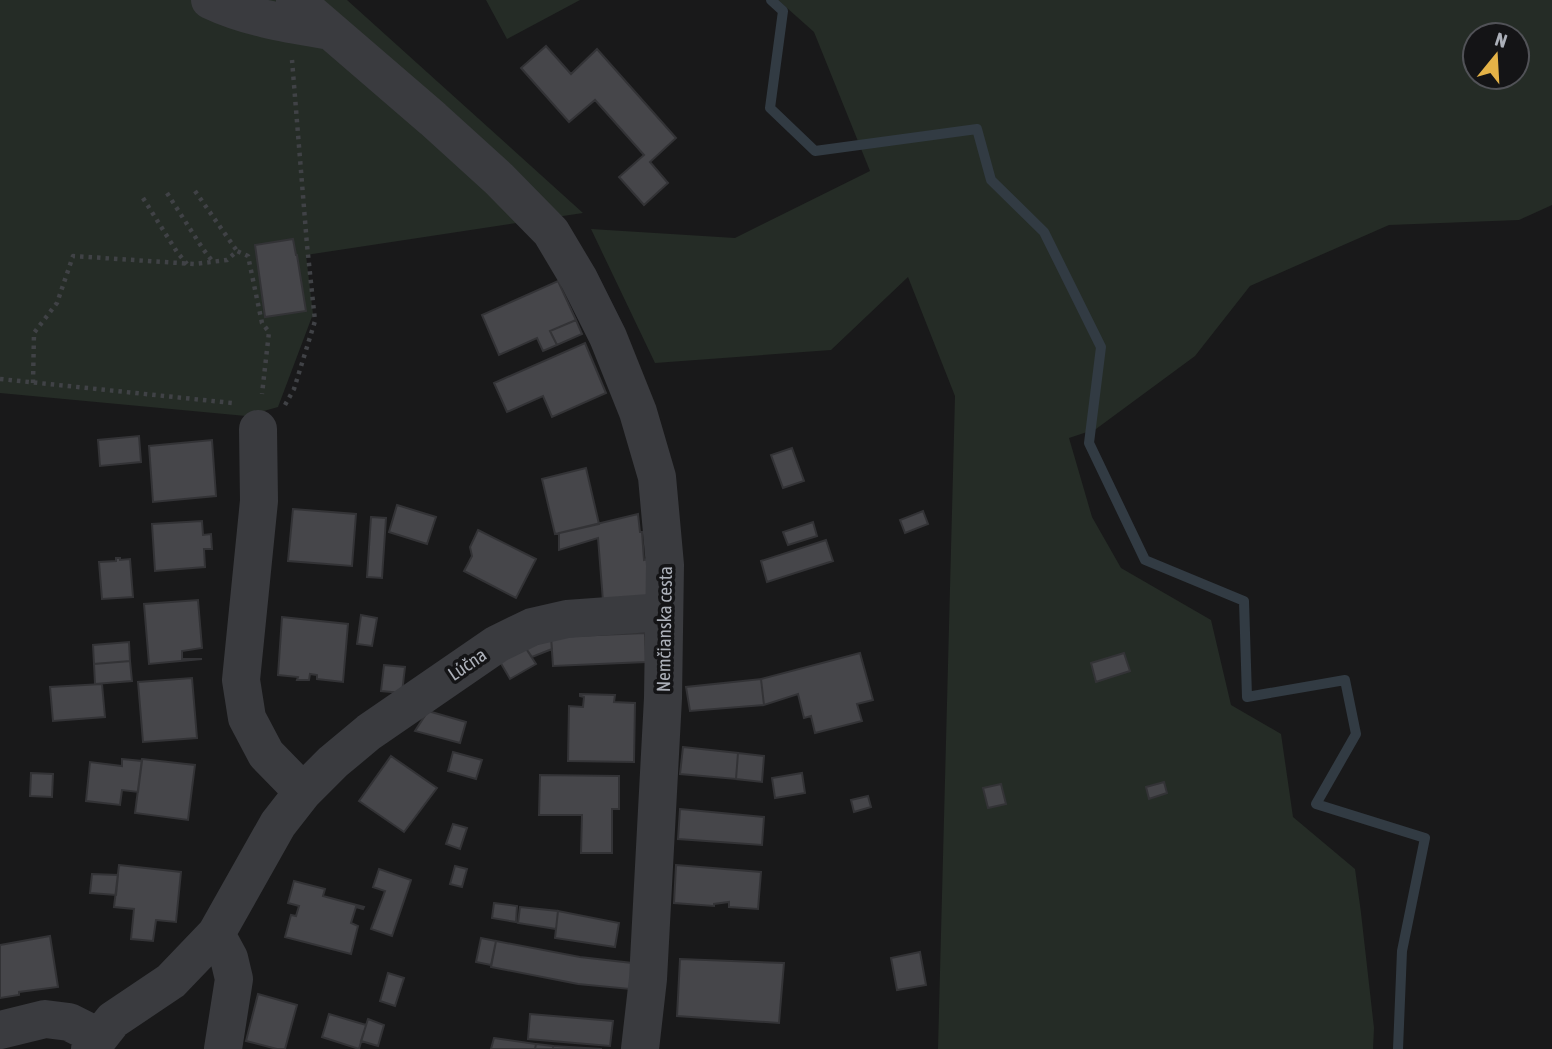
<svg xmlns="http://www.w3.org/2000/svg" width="1552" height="1049" font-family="'Asap Condensed',sans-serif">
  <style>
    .green { fill: #252c26; fill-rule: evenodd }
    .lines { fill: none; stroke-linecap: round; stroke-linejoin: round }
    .stream { stroke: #323b43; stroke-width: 10 }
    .building { fill: #46464a; stroke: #333336; stroke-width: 2 }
    .path { stroke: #404246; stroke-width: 4.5; stroke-dasharray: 3.5 5; stroke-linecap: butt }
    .minor { stroke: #3a3b3f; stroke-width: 38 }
    .labels { text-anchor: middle; stroke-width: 7; stroke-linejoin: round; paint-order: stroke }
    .street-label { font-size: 19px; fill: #acb0b9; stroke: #141416 }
  </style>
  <rect width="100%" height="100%" fill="#19191a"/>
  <path class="green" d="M0 0H347L583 213 306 255 313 314 278 407 246 416 0 393Z
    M486 0H580L507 39Z
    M778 0H1552V205L1519 220 1389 225 1250 286 1195 356 1096 429 1069 438 1092 517 1121 568 1211 620 1231 705 1281 734 1293 817 1355 869 1361 913 1374 1028 1373 1049H938L955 396 908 277 831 350 655 363 591 229 735 238 870 171 814 32ZM1475 35H1517V77H1475Z"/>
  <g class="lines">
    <path class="stream" d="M771 0 783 11 770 108 815 151 977 129 991 180 1044 232 1101 347 1089 443 1145 560 1244 601 1247 697 1345 680 1356 734 1316 804 1425 838 1402 951 1398 1049"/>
  </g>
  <path class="building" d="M546 46 571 74 597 49 676 138 650 162 668 183 644 205 619 177 644 155 595 100 569 122 521 68Z
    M293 239 296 255H297L306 311 265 317 255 245Z
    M558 281 576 320 550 331 557 345 543 351 537 338 499 355 482 315Z
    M576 320 582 334 557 345 550 331Z
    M585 343 606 393 552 417 543 396 507 412 494 383Z
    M139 436 141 462 100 466 98 440Z
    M212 440 216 496 153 502 149 446Z
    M792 448 804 481 783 488 771 455Z
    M586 468 599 524 555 534 542 479Z
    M397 505 436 517 427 544 389 532Z
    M293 509 356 514 352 566 288 561Z
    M923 511 928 524 905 533 900 520Z
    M638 514 640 532H642L644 560 647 559 649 600 603 601 598 538 559 550V533Z
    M371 517 386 518 382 578 367 577Z
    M202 521 203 535 211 534 212 549H204L205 567 155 571 152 524Z
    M813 522 817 536 788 545 783 532Z
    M478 530 536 559 516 598 464 571 472 556 470 547Z
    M826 540 833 561 767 582 761 561Z
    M116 558H120V560L130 559 133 597 102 599 99 562 116 561Z
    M198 600 202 648 182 651V659H202L149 664 144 604Z
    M361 615 377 618 372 646 357 644Z
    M282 617 348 624 343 682 317 679V675L310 674 309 680H297L298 677 278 675Z
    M645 633 646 662 553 666 551 637Z
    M551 637 552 649 532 657 525 647Z
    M129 642 130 661 94 664 93 645Z
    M525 647 536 664 510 679 499 660Z
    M860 653 873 700 857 704 862 721 815 733 811 716 804 718 798 694 764 705 761 679Z
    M1124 653 1130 671 1096 682 1091 663Z
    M130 661 132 681 95 684 94 664Z
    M384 665 405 667 402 693 381 691Z
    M192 678 197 738 143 742 138 682Z
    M761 679 764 705 690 711 686 687Z
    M102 684 105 717 53 721 50 687Z
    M580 694 615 695 614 702 635 703 634 762 568 761 569 706 583 707 584 697 580 696Z
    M428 711 466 722 460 743 415 731Z
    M683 747 738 753 736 779 680 774Z
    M453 752 482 760 476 779 448 771Z
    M738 753 764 756 762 782 736 779Z
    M391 756 437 788 404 832 359 801Z
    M122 759 142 761 138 792 122 790 120 805 86 801 90 762 122 766Z
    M142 759 195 765 188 820 135 813Z
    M31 773 53 774 52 797 30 796Z
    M802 773 805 793 775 798 772 778Z
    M540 775 619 776V809H612V853H581L582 815H539Z
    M1164 782 1167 793 1149 799 1146 787Z
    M1001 784 1006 804 988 808 983 788Z
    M868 796 871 807 854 812 851 800Z
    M680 809 764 817 762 845 678 839Z
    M453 824 467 828 460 849 446 844Z
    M119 865 181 872 176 922 156 920 153 941 131 939 134 909 114 907Z
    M676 865 761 872 758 909 729 907V902L714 904V906L674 903Z
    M455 866 467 869 462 887 450 884Z
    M379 869 411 880 392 936 371 929 385 891 373 887Z
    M92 874 118 875 116 895 90 893Z
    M294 881 325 889 323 896 364 907 363 909 356 907 351 923 358 926 351 954 285 937 291 915 296 916 299 906 288 903Z
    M494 903 517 906 516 922 492 918Z
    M520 907 558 911 556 929 518 923Z
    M558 911 619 923 615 947 555 938Z
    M50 936 58 987 19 992V995L0 998V945Z
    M481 938 496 941 491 965 476 962Z
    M496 941 580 957 632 963 630 989 578 984 491 967Z
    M920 952 926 985 897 990 891 958Z
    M680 959 784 963 779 1023 677 1016Z
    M388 973 404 978 395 1006 380 1001Z
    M258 994 297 1005 285 1049H277L246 1041Z
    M329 1014 366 1025 359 1049 322 1037Z
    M530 1014 613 1021 610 1046 528 1039Z
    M368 1019 384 1025 378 1046 361 1041Z
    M494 1038 536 1044 535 1049H491Z
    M536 1044 553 1046V1049H535Z
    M553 1046 602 1049H553Z"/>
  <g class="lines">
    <path class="path" d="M195 191 237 251
      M167 193 203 249 213 262
      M143 198 177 252 187 264
      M0 379 232 403
      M33 383 34 333 57 303 73 256 194 264 227 260 237 251 248 256 262 323 269 332 262 394
      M285 405 294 389 315 321 307 245 292 60"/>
    <path class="minor" d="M210 0C248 18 289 24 331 31
      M295 0 433 119 499 179 551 232 579 279 608 337 638 412 657 477 665 565 663 698 648 979 640 1049
      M258 429 259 501 241 680 247 718 266 754 303 792
      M216 934 229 958 234 979 223 1049
      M0 1030 45 1019 69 1022 99 1037
      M90 1049 113 1020 171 981 216 934 278 824 303 792 333 762 369 732 497 644 532 627 567 619 664 612"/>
  </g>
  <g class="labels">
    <g class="street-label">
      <text transform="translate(664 629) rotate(-89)" y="7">Nemčianska cesta</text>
      <text transform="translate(467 664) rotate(-34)" y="7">Lúčna</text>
    </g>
  </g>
  <g transform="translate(1496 56) rotate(18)"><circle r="33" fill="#141416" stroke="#515257" stroke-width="2"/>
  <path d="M0-5L12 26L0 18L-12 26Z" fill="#e4b247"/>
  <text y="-10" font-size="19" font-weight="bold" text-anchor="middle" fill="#acb0b9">N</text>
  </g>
</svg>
